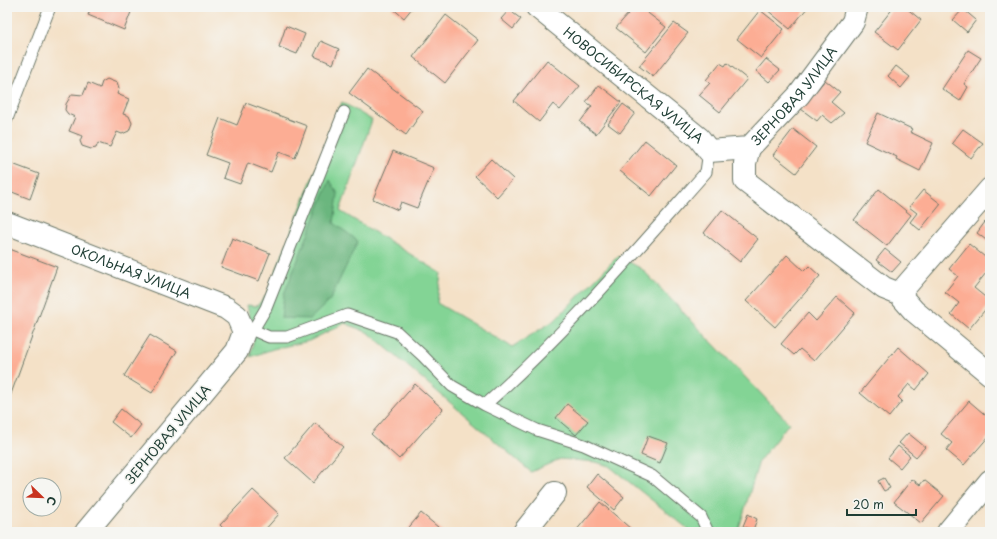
<svg xmlns="http://www.w3.org/2000/svg" width="997" height="539" font-family="'Playpen Sans',sans-serif">
  <style>
    .green { fill: #83d495; stroke: #518864 }
    .forest { fill: #6ab67e; stroke: #447a59 }
    .building { fill: #fcad94 }
    .lines { fill: none; stroke-linecap: round; stroke-linejoin: round }
    .lane-casing { stroke: #6a7667; stroke-width: 13 }
    .street-casing { stroke: #6a7667; stroke-width: 24 }
    .secondary-casing { stroke: #6a7667; stroke-width: 24 }
    .lane { stroke: #fff; stroke-width: 11 }
    .street { stroke: #fff; stroke-width: 22 }
    .secondary { stroke: #fff; stroke-width: 22 }
    .labels { text-anchor: middle; stroke-width: 3.5; stroke-linejoin: round; paint-order: stroke }
    .street-label { font-size: 13px; fill: #1f3d34; stroke: #f6f6f2 }
  </style>
  <rect width="100%" height="100%" fill="#f6f6f2"/>
  <filter id="ink" filterUnits="userSpaceOnUse"><feTurbulence type="fractalNoise" baseFrequency=".025" numOctaves="2"/><feDisplacementMap in="SourceGraphic" scale="8" xChannelSelector="R" yChannelSelector="G"/><feConvolveMatrix kernelMatrix="1 2 1 2 8 2 1 2 1" color-interpolation-filters="sRGB"/></filter>
  <filter id="wash" filterUnits="userSpaceOnUse"><feTurbulence type="fractalNoise" baseFrequency=".012" numOctaves="4" result="noise"/><feDisplacementMap in="SourceGraphic" scale="16" xChannelSelector="R" yChannelSelector="G"/><feGaussianBlur stdDeviation="0.9" result="paint"/><feColorMatrix in="noise" values="0 0 0 0 0 0 0 0 0 0 0 0 0 0 0 0 0 1.4 0 .05"/><feComposite in="paint" operator="in"/></filter>
  <g filter="url(#wash)">
    <rect width="100%" height="100%" fill="#f4e1c7"/>
    <path class="green" d="M342 102 372 120 340 211 441 273 437 303 512 347 555 320 618 256 642 269 789 423 759 461 738 532H692L609 466 596 462 560 459 531 472 369 333 345 323 309 341 273 349 250 357 254 338 247 305 257 306 267 294Z"/>
    <path class="forest" d="M330 180 338 194 334 223 358 241 330 300 310 319 281 318 284 294Z"/>
    <g id="blocks">
      <path class="building" d="M91 7H133L124 30 88 15Z
        M391 7H413L404 18Z
        M634 7H640L666 27 646 52 616 28Z
        M768 7H808L790 29 766 9Z
        M894 7H905L921 20 898 50 874 32Z
        M963 9 976 20 967 32 953 20Z
        M509 10 521 19 513 29 501 19Z
        M760 10 784 29 761 58 737 39Z
        M446 15 478 40 445 83 413 57Z
        M674 23 688 33 653 77 639 66Z
        M286 26 305 34 297 54 279 47Z
        M321 41 339 49 333 64 314 56Z
        M968 50 981 58 964 84 968 87 960 101 942 89Z
        M766 59 780 70 769 82 756 71Z
        M547 60 580 86 560 110 553 104 539 122 514 101Z
        M720 63 725 66 727 63 747 79 720 112 699 95 710 83 706 80Z
        M896 66 910 77 901 88 888 76Z
        M367 69 423 111 406 135 349 93Z
        M107 79 117 83 119 89 117 94 129 99 123 114 129 116 132 123 129 131 122 134 117 132 110 147 98 143 96 148 91 149 82 146 80 141 82 136 69 131 75 117 68 114 65 110 66 104 72 94 83 95 88 83 100 88 102 82Z
        M825 80 840 92 831 102 844 113 832 123 822 115 817 121 801 109Z
        M599 85 621 102 596 134 580 122 592 106 586 102Z
        M246 103 307 126 295 158 279 152 271 172 248 163 240 184 223 178 228 163 206 155 220 118 237 125Z
        M623 104 635 113 620 133 608 124Z
        M878 113 912 129 910 132 933 143 920 171 896 159 897 157 865 142Z
        M793 129 816 147 796 173 773 155Z
        M963 129 983 143 971 158 952 143Z
        M645 140 676 165 651 196 620 171Z
        M393 151 434 168 417 208 401 202 398 210 373 199Z
        M491 159 513 179 497 197 475 176Z
        M7 162 39 174 30 199 7 190Z
        M879 189 911 215 887 246 854 220Z
        M923 190 941 204 920 230 910 222 917 213 909 207Z
        M722 210 758 239 740 262 704 233Z
        M985 222 990 226V243L977 233Z
        M232 238 270 253 259 281 221 267Z
        M969 244 990 261V268L974 288 990 301V304L969 329 951 314 959 303 945 292 958 276 949 269Z
        M7 248 57 267 7 405Z
        M885 249 901 262 892 272 876 260Z
        M787 255 804 271 809 266 820 276 775 327 746 301Z
        M837 297 855 313 814 361 800 349 794 355 781 344 808 313 816 321Z
        M150 335 177 351 152 393 124 376Z
        M898 347 929 374 916 390 909 384 898 397 902 401 889 417 860 393Z
        M415 384 443 409 399 459 371 434Z
        M969 401 990 419V435L964 465 946 450 952 443 941 434Z
        M567 404 588 421 576 435 556 418Z
        M121 409 141 425 131 438 111 422Z
        M315 423 343 447 313 483 285 458Z
        M908 433 925 447 916 457 899 443Z
        M648 436 668 443 660 463 641 455Z
        M898 446 910 456 900 468 888 458Z
        M597 474 624 497 614 510 587 487Z
        M884 478 890 488 884 491 878 481Z
        M912 479 920 485 924 480 944 496 921 523 894 502Z
        M253 490 279 514 263 532H227L220 525Z
        M600 502 631 529 629 532H575Z
        M421 513 444 532H405Z
        M748 514 757 519 753 530 743 526Z"/>
    </g>
  </g>
  <g filter="url(#ink)">
    <use href="#blocks" fill-opacity="0" stroke="#6a7667" stroke-width="1"/>
    <g class="lines">
      <g class="lane-casing">
        <path id="lane" d="M7 119 50 7
          M253 330 266 308 344 112
          M244 332 253 330 269 337H287L347 315 397 332 423 356 452 386 485 405 537 430 584 445 652 476 701 517 708 532
          M485 405C565 334 635 252 706 172L709 151"/>
      </g>
      <g class="street-casing">
        <g id="street">
          <path id="s1" d="M537 7 699 138 709 151 749 148 799 95 853 22 857 7"/>
          <path d="M749 148 745 163V181L884 288 899 294 914 311 990 374"/>
          <path d="M899 294 990 189"/>
          <path d="M524 532 555 493"/>
          <path d="M948 532 990 481"/>
        </g>
      </g>
      <g class="secondary-casing">
        <g id="secondary">
          <path id="s2" d="M7 223 226 308 237 316 244 332 237 351 86 532"/>
        </g>
      </g>
      <use href="#lane" class="lane"/>
      <use href="#street" class="street"/>
      <use href="#secondary" class="secondary"/>
    </g>
  </g>
  <g class="labels">
    <g class="street-label">
      <text dy="5" stroke="none"><textPath href="#s1" startOffset="124">НОВОСИБИРСКАЯ УЛИЦА</textPath></text>
      <text dy="5" stroke="none"><textPath href="#s1" startOffset="334">ЗЕРНОВАЯ УЛИЦА</textPath></text>
      <text dy="5" stroke="none"><textPath href="#s2" startOffset="133">ОКОЛЬНАЯ УЛИЦА</textPath></text>
      <text transform="translate(168 434) rotate(-50)" y="5">ЗЕРНОВАЯ УЛИЦА</text>
    </g>
  </g>
  <rect width="997" height="539" fill="none" stroke="#f6f6f2" stroke-width="24"/>
  <g transform="translate(42 497) rotate(113)"><circle r="19" fill="#f6f6f2" stroke="#a0aca6"/>
  <path d="M0-3L7 15L0 10L-7 15Z" fill="#c8321e"/>
  <text y="-6" font-size="11" font-weight="bold" text-anchor="middle" fill="#1f3d34">С</text>
  </g>
  <path d="M847 509v6h69v-6" fill="none" stroke="#1f3d34" stroke-width="2"/>
  <text x="853" y="509" font-size="12" fill="#1f3d34" stroke="#f6f6f2" stroke-width="3" paint-order="stroke">20 m</text>
</svg>
